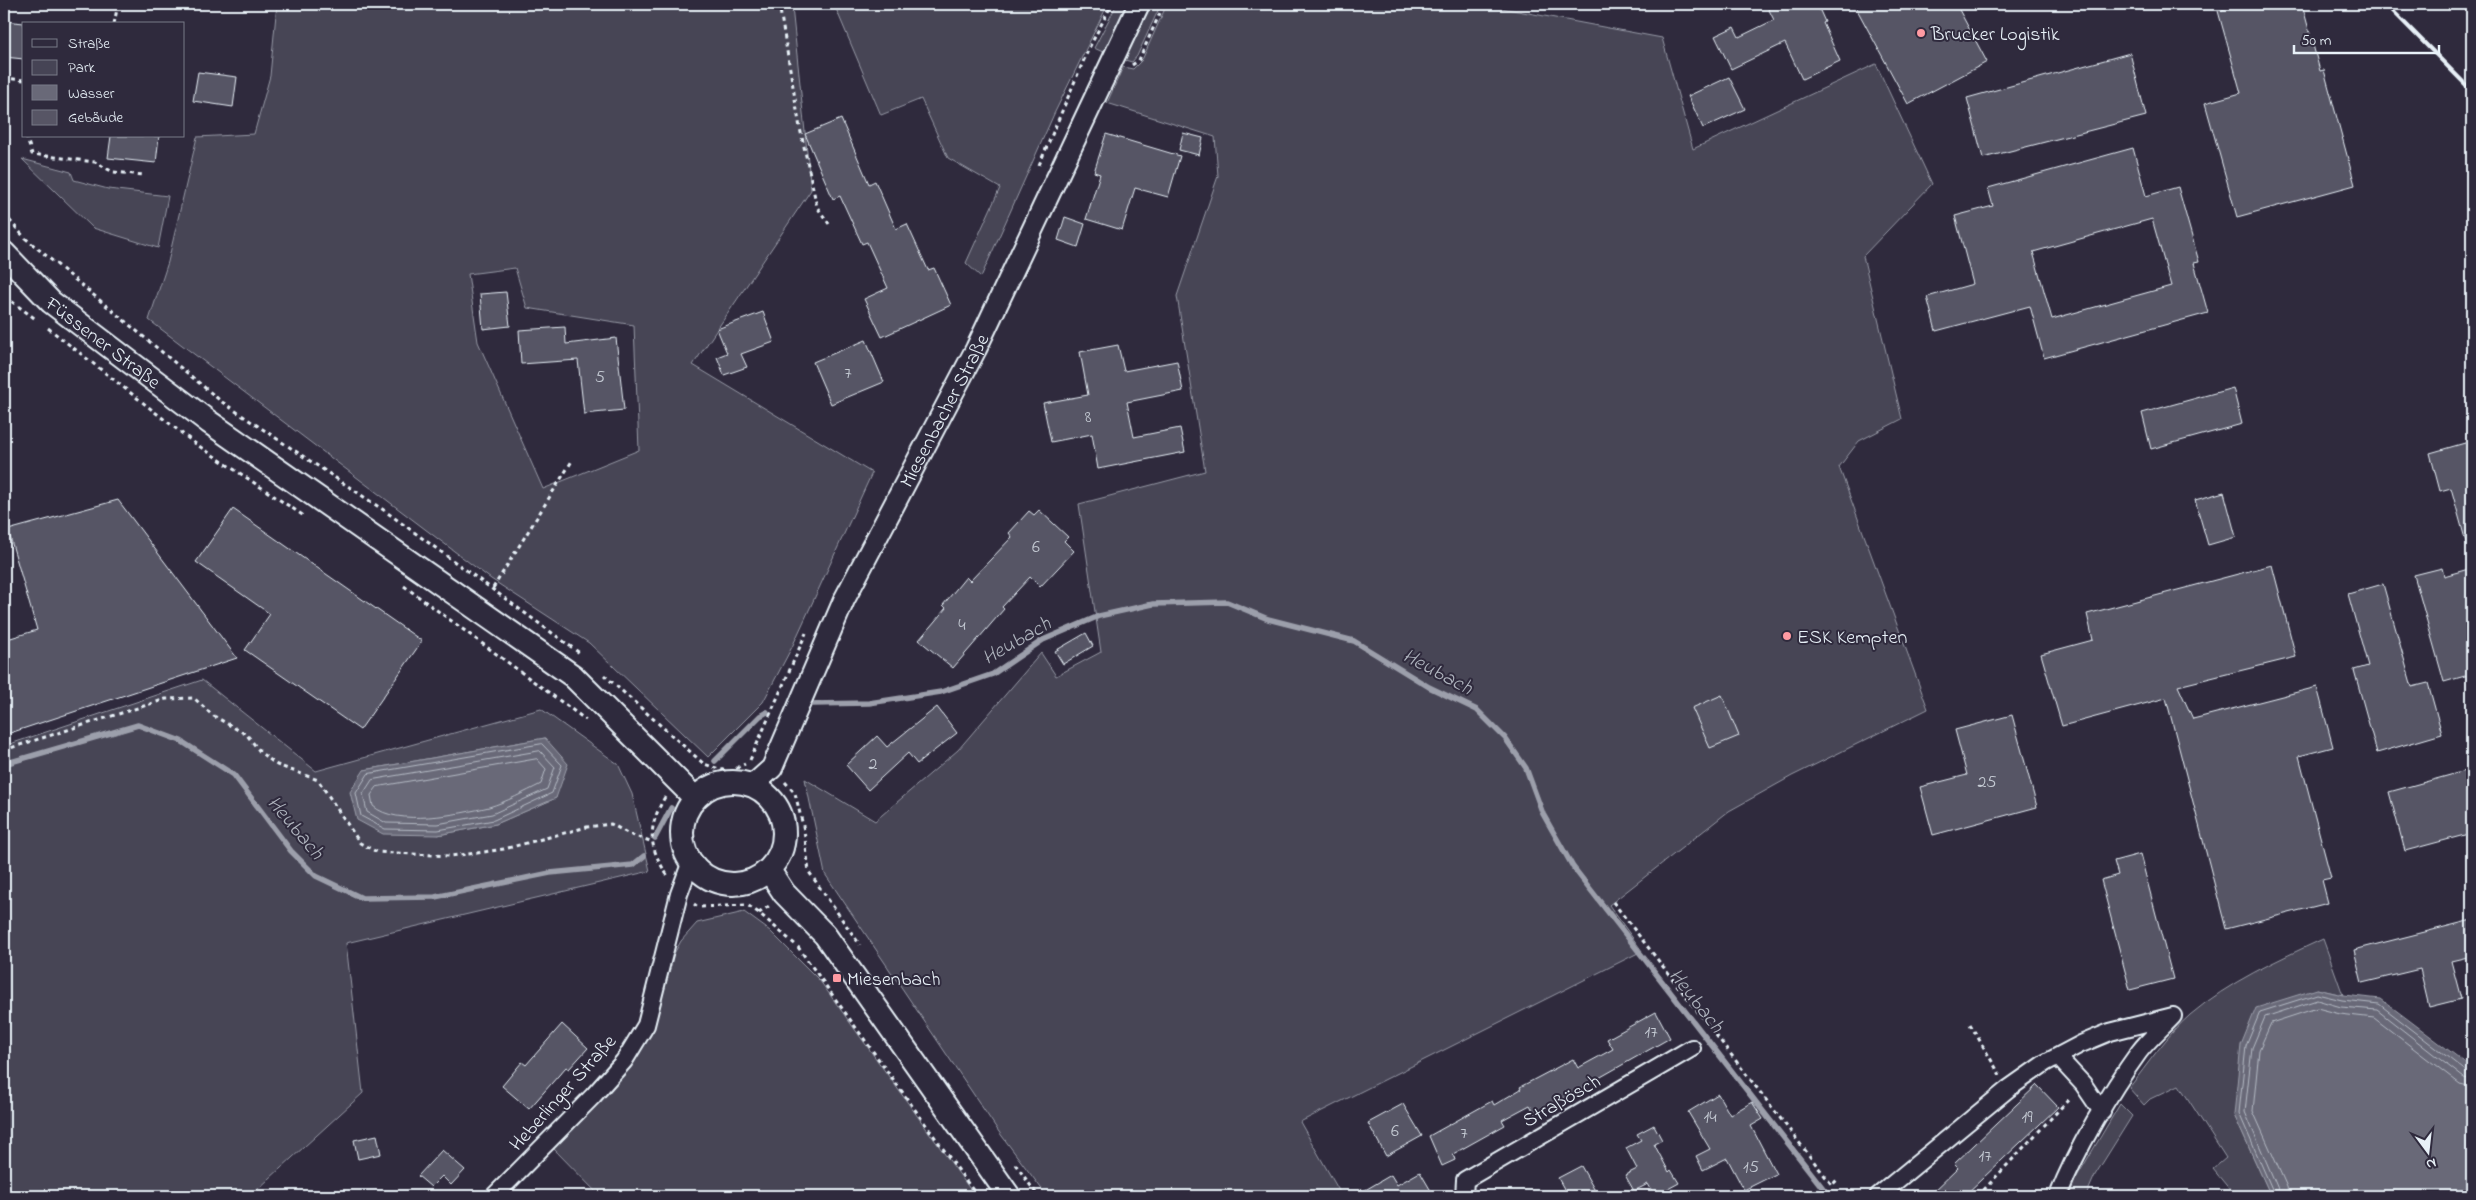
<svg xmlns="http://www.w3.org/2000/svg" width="2476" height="1200" font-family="'Indie Flower',sans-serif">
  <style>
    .green { fill: #464455; stroke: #979aa6; fill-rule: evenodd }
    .water { fill: #696978; stroke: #9c9fab }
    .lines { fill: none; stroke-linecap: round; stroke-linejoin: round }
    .shore { stroke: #b5bbc5; stroke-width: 1 }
    .stream { stroke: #9c9fab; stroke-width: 5.5 }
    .building { fill: #575565; stroke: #e8f1f8; fill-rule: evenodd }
    .minor-casing { stroke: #e8f1f8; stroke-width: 20 }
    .tertiary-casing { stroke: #e8f1f8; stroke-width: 24 }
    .secondary-casing { stroke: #e8f1f8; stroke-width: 26 }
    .path { stroke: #e8f1f8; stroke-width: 3; stroke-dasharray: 4 4; stroke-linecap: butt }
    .minor { stroke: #2f2a3d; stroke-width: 16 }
    .tertiary { stroke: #2f2a3d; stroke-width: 20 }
    .secondary { stroke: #2f2a3d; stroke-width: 22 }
    .rail { stroke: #e8f1f8; stroke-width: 4 }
    .poi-dot { fill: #ff9aa2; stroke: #2f2a3d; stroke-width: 2 }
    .labels { text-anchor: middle; stroke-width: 4; stroke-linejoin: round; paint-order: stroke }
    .number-label { font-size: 18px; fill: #c4cad3 }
    .poi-label { font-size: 20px; fill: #e8f1f8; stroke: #2f2a3d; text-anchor: start }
    .street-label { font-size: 20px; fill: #e8f1f8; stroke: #2f2a3d }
    .water-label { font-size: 21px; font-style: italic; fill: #afb4be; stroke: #2f2a3d }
  </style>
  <rect width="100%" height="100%" fill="#2f2a3d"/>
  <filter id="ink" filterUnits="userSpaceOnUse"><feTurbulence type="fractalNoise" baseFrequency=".02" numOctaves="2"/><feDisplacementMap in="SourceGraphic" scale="10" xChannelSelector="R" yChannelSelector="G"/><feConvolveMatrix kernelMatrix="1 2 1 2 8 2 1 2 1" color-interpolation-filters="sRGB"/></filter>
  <g filter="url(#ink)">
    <path class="green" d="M277 4H803L792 7 811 190 693 365 872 473 792 647 763 702 708 757 589 643 491 579 149 320 168 262 197 137 254 134 270 76ZM515 268 527 308 634 325 639 450 543 489 478 342 468 274Z
      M834 4H1108L1054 114 981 277 966 263 1000 188 948 158 921 99 881 115Z
      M1117 4H1128L1103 52 1094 48Z
      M1151 4H1161L1137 56 1132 62 1125 60Z
      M1167 4H1480L1662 38 1693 149 1876 64 1932 184 1863 256 1902 419 1859 441 1839 467 1928 709 1792 776 1729 811 1609 905 1642 951 1300 1122 1342 1196H1047L999 1132 825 874 805 779 875 821 958 750 1041 653 1056 676 1101 652 1079 504 1205 471 1177 296 1218 176 1215 137 1107 103 1123 67 1133 69 1142 60Z
      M22 159 71 172 74 180 108 189 168 196 158 248 93 228Z
      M202 680 316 771 541 709 618 764 632 794 650 871 346 943 363 1093 257 1190 263 1196H4V746ZM545 738 556 798 496 824 438 835 364 770Z
      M744 912 770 931 820 981 975 1196H600L552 1147 631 1065 666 968 681 941 697 923Z
      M2323 939 2343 995 2317 989 2234 1115 2271 1196H2235L2213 1169 2226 1158 2179 1085 2150 1099 2144 1105 2129 1088C2148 1064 2166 1036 2190 1015 2229 982 2277 960 2323 939Z
      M2120 1104 2132 1116 2095 1175 2086 1196H2069L2075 1180Z"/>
    <path class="water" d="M545 738 568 764 556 798 496 824 438 835 383 834 357 820 350 792 364 770Z
      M2317 989 2343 995 2381 999 2467 1064 2472 1071V1196H2271L2234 1115 2241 1045 2256 1008Z"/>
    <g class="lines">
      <path class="shore" d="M542 744 562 765 552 793 494 820 438 830 385 829 361 816 356 793 368 774Z
        M540 751 555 767 547 789 492 814 437 824 386 823 367 812 363 794 372 780Z
        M537 759 546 769 541 784C525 792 506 802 489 807 460 814 396 827 373 806L371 795 377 787Z
        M2275 1196 2239 1113 2246 1046 2260 1012 2317 994 2342 1000 2379 1004 2467 1072 2472 1073
        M2281 1196 2245 1112 2252 1048 2265 1017 2317 1000 2341 1007 2377 1010 2464 1078 2472 1080
        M2289 1196 2287 1187 2253 1111 2259 1050 2271 1023 2317 1008 2340 1014 2374 1018 2460 1084 2472 1087"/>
      <path class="stream" d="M813 704 869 703 941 692 993 674 1043 640 1099 616 1153 604 1227 602 1268 619 1354 641 1429 687 1477 710 1505 738 1526 768 1543 814 1573 867 1829 1196
        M715 761 760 716 767 712
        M4 764 138 725 181 741 234 775 291 851 316 876 362 898 435 897 550 873 633 865 644 856
        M655 838 671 808"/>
    </g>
    <path class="building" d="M1766 4H1817L1825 22 1823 23 1840 61 1802 79 1785 43 1731 69 1715 36 1734 27 1739 37 1774 20Z
      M1854 4H1956L1987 62 1908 104Z
      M2243 4H2302L2320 71 2324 70 2355 185 2237 217 2205 103 2241 93 2218 11Z
      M4 21 24 23V59L4 57Z
      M2130 53 2146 116 1983 158 1967 98Z
      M198 72 237 77 233 107 193 101Z
      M1729 77 1745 109 1703 128 1688 96Z
      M841 119 869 184 875 181 896 229 907 224 928 270 934 268 951 305 882 337 864 299 888 288 867 242 862 244 840 196 833 199 805 134Z
      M1183 133 1203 138 1199 155 1179 150Z
      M1106 134 1180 156 1168 197 1135 188 1122 230 1086 219 1100 174 1094 172Z
      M111 136H159L156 163 108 158Z
      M2133 148 2146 196 2178 187 2199 262 2194 263 2208 313 2044 358 2030 306 1936 331 1927 297 1973 284 1955 216 1993 206 1988 188ZM2152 219 2171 286 2052 319 2033 252Z
      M1065 217 1085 224 1078 247 1058 240Z
      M506 292 510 326 483 329 480 294Z
      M763 312 774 342 741 354 747 367 724 375 717 357 727 353 717 329Z
      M565 327 566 344 616 338 624 410 584 414 578 360 521 364 519 330Z
      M866 340 884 382 831 404 813 362Z
      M1118 345 1124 371 1177 361 1183 391 1127 402 1134 437 1180 428 1185 452 1098 469 1092 434 1051 442 1043 403 1088 395 1080 352Z
      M2233 388 2242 424 2151 449 2142 413Z
      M2472 441V546H2467L2451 488 2440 491 2430 453Z
      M2224 492 2236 537 2208 545 2195 500Z
      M118 500 237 658 4 735V640L37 630 8 530Z
      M233 509 422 641 360 730 245 650 270 614 196 562Z
      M1039 510 1068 537 1064 541 1074 551 1040 587 1030 577 1002 607 1004 609 953 668 919 640 946 608 943 605 966 577 970 581 1012 537 1009 533 1029 511 1034 515Z
      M2272 565 2296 657 2178 686 2193 719 2317 687 2333 747 2299 756 2331 878 2322 880 2328 903 2226 929 2166 698 2062 726 2041 654 2093 640 2087 614Z
      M2442 568 2444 576 2472 568V674L2444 682 2414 575Z
      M2383 584 2412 687 2428 683 2442 734 2377 753 2354 670 2368 666 2348 594Z
      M1086 633 1093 646 1063 664 1055 651Z
      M1722 695 1739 736 1710 748 1692 708Z
      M937 707 957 733 917 764 908 753 868 790 846 765 877 736 887 747Z
      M2012 715 2037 807 1933 835 1920 787 1967 775 1955 730Z
      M2472 769V833L2405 851 2389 792Z
      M2140 854 2173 979 2130 990 2101 880 2118 875 2114 861Z
      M2472 920V956L2451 961 2461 999 2429 1007 2420 969 2362 983 2354 950Z
      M1656 1012 1670 1038 1535 1114 1530 1105 1502 1120 1505 1125 1453 1154 1455 1160 1442 1166 1429 1136 1492 1101 1494 1105 1521 1089 1520 1087 1573 1059 1578 1068 1613 1049 1607 1039Z
      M562 1024 588 1048 569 1069 566 1067 529 1109 502 1086 522 1062 526 1065Z
      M2037 1085 2058 1107 1964 1196H1929L1958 1168 1954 1164Z
      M1718 1094 1730 1115 1752 1102 1763 1119 1751 1126 1776 1174 1744 1190 1727 1158 1703 1170 1696 1156 1710 1149 1688 1112Z
      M1403 1104 1422 1136 1386 1156 1368 1123Z
      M1654 1125 1662 1140 1654 1144 1669 1172 1671 1170 1679 1183 1655 1196 1648 1184 1634 1191 1625 1175 1637 1169 1626 1148 1641 1140 1637 1134Z
      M377 1135 381 1154 358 1159 354 1140Z
      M442 1150 465 1170 451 1185 442 1176 431 1187 418 1176Z
      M1581 1166 1598 1196H1568L1558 1178Z
      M1420 1172 1434 1196H1355L1391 1175 1397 1185Z"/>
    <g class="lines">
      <g class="minor-casing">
        <path id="minor" d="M2058 1057 2083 1084 2102 1112
          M494 1196 593 1096 624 1061 646 1025 679 894 690 864
          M1464 1196 1465 1180 1692 1048
          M1878 1196 2008 1089 2045 1063 2081 1044 2110 1032 2173 1016
          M2058 1196C2076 1150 2110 1092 2139 1052 2149 1039 2162 1028 2173 1016"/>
      </g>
      <g class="tertiary-casing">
        <g id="tertiary">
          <path id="s1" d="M752 786 772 768 844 600 976 349 1139 4"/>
        </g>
      </g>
      <g class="secondary-casing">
        <g id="secondary">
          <path id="s2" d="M4 253 51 302 209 422 573 676 695 798"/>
          <circle cx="733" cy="833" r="51"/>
          <path d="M769 870 784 893 825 935 1009 1196"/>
        </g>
      </g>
      <path class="path" d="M779 4 800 128 817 207 829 224
        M114 24 118 4
        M1132 65 1139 60 1164 4
        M4 78 24 80
        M26 136 32 154 95 162 113 172 144 175
        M1039 165 1089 48 1112 4
        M4 214 25 238 222 402 385 511 581 654
        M4 299 11 301 37 320
        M48 328 193 442 304 516
        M404 586 586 720
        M493 588 572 461
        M604 675 704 764 729 772 745 764
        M4 750 166 699 194 698 212 715 247 735 261 753 277 765 318 780 360 843 377 852 450 856 477 853 504 849 587 827 611 824 629 834 653 842
        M750 760 806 633
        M785 782 795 793 804 830 809 872 860 945
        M665 797C647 828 648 847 668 876
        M1613 902 1832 1185 1837 1180
        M694 904 698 907 747 905 759 913 798 947 977 1196
        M759 913 769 906
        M1970 1024 2000 1075
        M1015 1164 1038 1196
        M1978 1196 2071 1097"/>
      <use href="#minor" class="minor"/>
      <use href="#tertiary" class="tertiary"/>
      <use href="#secondary" class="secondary"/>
      <path class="rail" d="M2386 4 2472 91"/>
    </g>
  </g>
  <g class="poi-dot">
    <circle cx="1921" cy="33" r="5"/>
    <circle cx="1787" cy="636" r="5"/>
    <rect x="832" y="973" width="10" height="10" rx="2.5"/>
  </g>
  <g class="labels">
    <g class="number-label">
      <text x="848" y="378">7</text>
      <text x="600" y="382">5</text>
      <text x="1088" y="422">8</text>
      <text x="1036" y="552">6</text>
      <text x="962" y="630">4</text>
      <text x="873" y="769">2</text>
      <text x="1987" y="787">25</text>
      <text x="1651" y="1037">17</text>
      <text x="1710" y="1122">14</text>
      <text x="2027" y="1122">19</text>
      <text x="1395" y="1136">6</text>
      <text x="1464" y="1138">7</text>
      <text x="1985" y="1161">17</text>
      <text x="1751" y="1172">15</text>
    </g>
    <g class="poi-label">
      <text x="1931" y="40">Brucker Logistik</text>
      <text x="1797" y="643">ESK Kempten</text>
      <text x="847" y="985">Miesenbach</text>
    </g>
    <g class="street-label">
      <text dy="7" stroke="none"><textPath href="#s2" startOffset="134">Füssener Straße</textPath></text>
      <text dy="7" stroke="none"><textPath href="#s1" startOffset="424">Miesenbacher Straße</textPath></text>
      <text transform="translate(562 1092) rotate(-48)" y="7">Heberlinger Straße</text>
      <text transform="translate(1561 1100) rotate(-30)" y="7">Straßösch</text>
    </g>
    <g class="water-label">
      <text transform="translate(1016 640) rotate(-30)" y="7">Heubach</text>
      <text transform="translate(1438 671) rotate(28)" y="7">Heubach</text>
      <text transform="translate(296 827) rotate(50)" y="7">Heubach</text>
      <text transform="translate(1697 1000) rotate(52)" y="7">Heubach</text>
    </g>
  </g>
  <rect width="2476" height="1200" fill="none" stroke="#2f2a3d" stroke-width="20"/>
  <rect x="10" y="10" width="2456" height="1180" fill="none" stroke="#e8f1f8" stroke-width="2" filter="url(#ink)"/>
  <rect x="22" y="22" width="162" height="115" fill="#2f2a3d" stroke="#797a88"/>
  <rect x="32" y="39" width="25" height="8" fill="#2f2a3d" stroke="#797a88"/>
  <text x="68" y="48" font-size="15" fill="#e8f1f8">Straße</text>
  <rect x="32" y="60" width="25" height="15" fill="#464455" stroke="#797a88"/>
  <text x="68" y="72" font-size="15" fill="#e8f1f8">Park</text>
  <rect x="32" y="85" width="25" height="15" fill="#696978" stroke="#797a88"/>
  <text x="68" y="98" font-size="15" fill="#e8f1f8">Wasser</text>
  <rect x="32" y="110" width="25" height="15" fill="#575565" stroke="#797a88"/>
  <text x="68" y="122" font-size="15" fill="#e8f1f8">Gebäude</text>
  <g transform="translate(2428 1152) rotate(165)" stroke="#2f2a3d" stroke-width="4" paint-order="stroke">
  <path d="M0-4L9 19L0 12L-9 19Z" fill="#e8f1f8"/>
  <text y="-8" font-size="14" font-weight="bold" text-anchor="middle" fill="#e8f1f8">N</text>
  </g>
  <path d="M2294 45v8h145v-8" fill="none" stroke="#e8f1f8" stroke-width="2.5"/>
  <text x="2301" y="45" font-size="15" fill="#e8f1f8" stroke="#2f2a3d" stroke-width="4" paint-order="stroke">50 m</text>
</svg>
